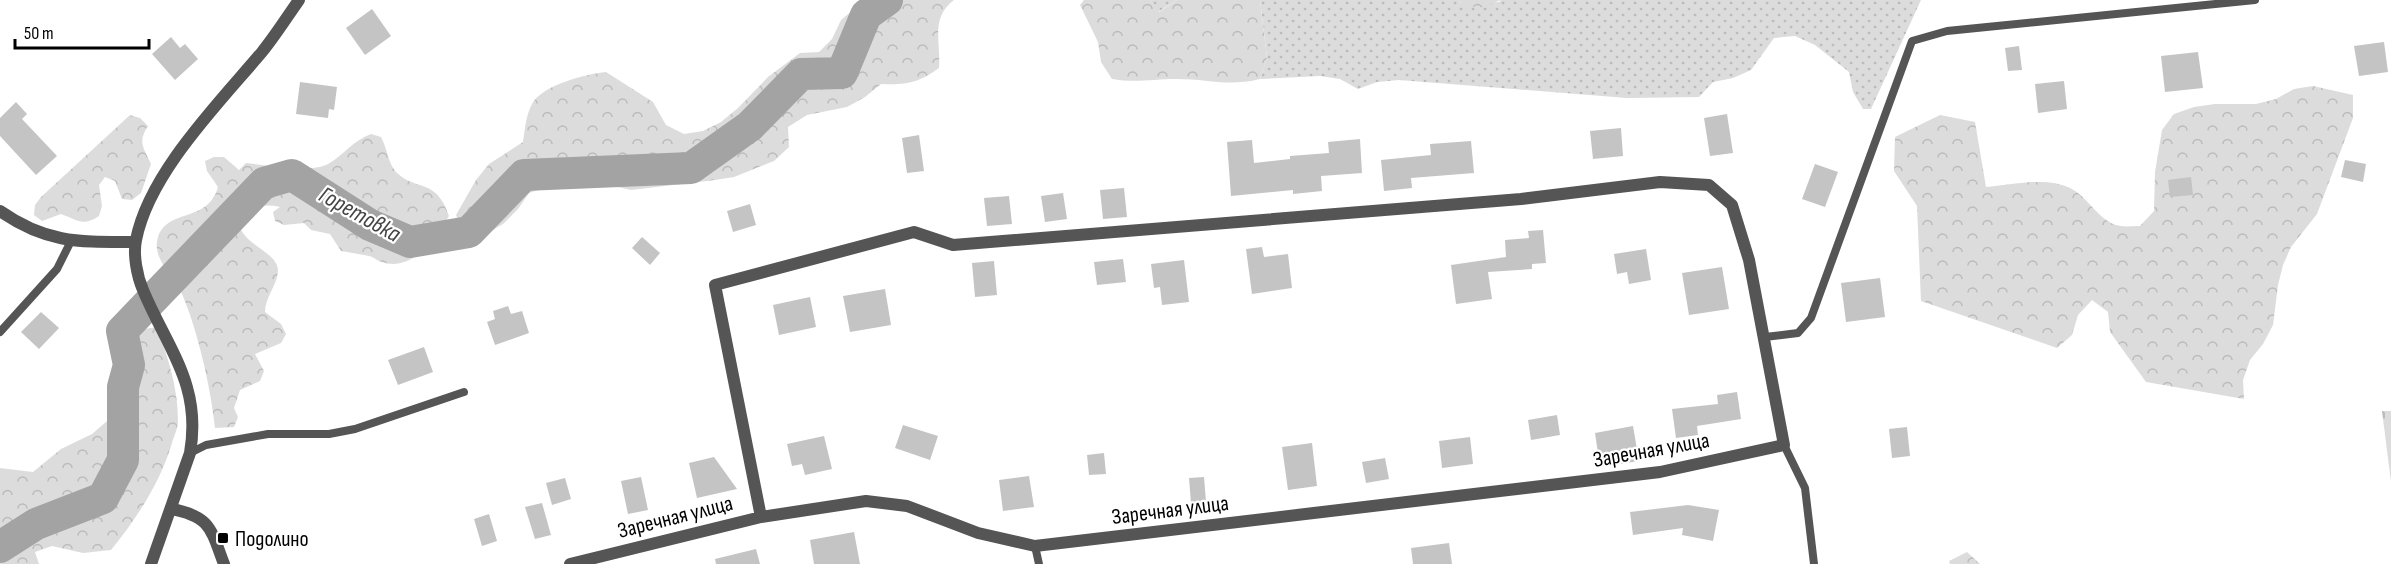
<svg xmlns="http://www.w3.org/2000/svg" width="2391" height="564" font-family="'Sofia Sans Condensed',sans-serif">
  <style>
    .grass { fill: url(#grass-dots) }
    .forest { fill: url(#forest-crowns) }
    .cemetery { fill: url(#cemetery-stones) }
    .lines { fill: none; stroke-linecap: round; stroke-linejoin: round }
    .river { stroke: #a3a3a3; stroke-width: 32 }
    .building { fill: #c4c4c4 }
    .service { stroke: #555; stroke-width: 8 }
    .minor { stroke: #555; stroke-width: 12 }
    .tertiary { stroke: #555; stroke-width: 12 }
    .poi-dot { fill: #000; stroke: #fff; stroke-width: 2 }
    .labels { text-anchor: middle; stroke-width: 4.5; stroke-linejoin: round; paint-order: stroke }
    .street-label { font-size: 22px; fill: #000; stroke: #fff }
    .poi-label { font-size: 22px; fill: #000; stroke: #fff; text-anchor: start }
    .water-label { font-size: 24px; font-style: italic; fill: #444; stroke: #fff }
  </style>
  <defs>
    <pattern id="grass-dots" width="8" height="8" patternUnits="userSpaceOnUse" patternTransform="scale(1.5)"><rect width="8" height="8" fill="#dcdcdc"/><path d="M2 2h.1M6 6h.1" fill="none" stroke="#bbb" stroke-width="1.8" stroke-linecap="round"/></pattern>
    <pattern id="forest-crowns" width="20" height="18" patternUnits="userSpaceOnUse" patternTransform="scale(1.5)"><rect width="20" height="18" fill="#dcdcdc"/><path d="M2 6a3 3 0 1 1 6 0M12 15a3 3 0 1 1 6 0" fill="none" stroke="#bbb"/></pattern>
    <pattern id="cemetery-stones" width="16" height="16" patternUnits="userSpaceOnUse" patternTransform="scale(1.5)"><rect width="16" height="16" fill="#dcdcdc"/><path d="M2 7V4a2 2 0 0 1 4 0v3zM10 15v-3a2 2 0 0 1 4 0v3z" fill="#bbb"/></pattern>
  </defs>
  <rect width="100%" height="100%" fill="#fff"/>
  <path class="grass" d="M1150 0H1177L1158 12Z
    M1260 0H1460L1461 4 1499 2 1501 0H1921L1871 109H1863L1853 92 1849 72 1815 45 1795 36 1774 38 1751 70 1733 78 1713 82 1699 97 1627 98 1399 80 1377 82 1358 89 1340 79 1320 76 1260 79 1267 58Z"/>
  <path class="forest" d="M865 0H954C930 18 941 41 939 68 918 83 907 85 881 84L865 97 847 107 807 115 788 127 789 147 774 161 734 177 715 180 631 190 591 181 550 186 529 193 518 209 503 224 486 234H464L456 215 476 180 489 164 523 142C525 129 526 115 532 104 542 85 586 74 606 72L653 102 666 125 684 134 703 131 721 122 738 108 768 77 800 53 819 52 832 39 841 20Z
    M1084 0H1150L1159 12 1177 0H1260L1267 58 1260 79C1228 87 1208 79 1177 79 1153 79 1135 83 1112 79L1101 62 1098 42 1080 5Z
    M1460 0H1501L1480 8 1461 4Z
    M2313 86 2353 95V118L2317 214 2291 247 2283 265 2278 285 2273 325 2263 344 2250 360 2243 380 2244 399 2146 382 2110 332 2108 312 2092 300 2078 315 2072 335 2057 348 1921 301 1917 206 1894 171 1895 137 1940 115 1975 122 1986 187C2012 185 2046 176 2070 188 2089 197 2099 223 2121 226 2127 227 2134 226 2140 226L2154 211 2155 172 2162 130 2174 114 2194 107 2215 104H2256L2276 99 2294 89Z
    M130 115 140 118 148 126C137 143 144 148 151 164L141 193 132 200 122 199 115 181 105 177 99 185 102 206 99 216C82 227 78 220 61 214L42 221 34 215 35 205 41 197Z
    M371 134 381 137C387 148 388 163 396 172 416 192 436 177 449 216 445 223 438 228 435 234 427 252 403 270 382 262 377 261 374 257 369 256 360 254 351 253 341 251L330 234 311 230 304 223 284 225 275 221 273 212 280 207C261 203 247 207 239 225 246 247 278 252 278 271 277 286 265 297 265 312L281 324 286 334 281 343 255 354 264 371 260 381 240 390 234 408 238 417 234 427 215 428C211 389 198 331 182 294 174 277 151 258 158 237 168 208 208 223 218 187L207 171 205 161 214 157H224L239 170 246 163C268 165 308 174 328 164 344 155 352 141 371 134Z
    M157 327C168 358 178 387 178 421 178 428 174 436 172 443 160 483 137 518 111 550L83 553 52 546 35 552 39 564H0V468L33 472 61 449 92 434 113 416 109 378 119 367 138 330Z
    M1967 552 1980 564H1950L1949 561Z"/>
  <path class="cemetery" d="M2382 411H2391V482Z"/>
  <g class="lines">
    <path class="river" d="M0 547 36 524 103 498 123 460V387L129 365 122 331 264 183 292 175 370 225 410 242 469 232 524 175 691 168 750 126 801 74 842 73 866 15 887 0"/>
  </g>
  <path class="building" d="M372 9 391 36 365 55 346 28Z
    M171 37 180 48 185 44 198 59 175 80 152 54Z
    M2384 42 2388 72 2359 76 2354 46Z
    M2019 46 2022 70 2008 71 2005 48Z
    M2198 52 2203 88 2165 92 2161 56Z
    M2064 81 2067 109 2038 113 2035 84Z
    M300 82 337 87 334 110 329 109 328 118 296 114Z
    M16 102 27 114 22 119 57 156 36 175 0 136V118Z
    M1727 114 1733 153 1710 156 1704 118Z
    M1621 128 1623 156 1593 159 1590 131Z
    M919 135 924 171 907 173 902 138Z
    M1360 139 1362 173 1321 176 1322 191 1293 194V190L1231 196 1227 142 1252 140 1254 163 1290 159V156L1329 153 1328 142Z
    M1471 141 1474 173 1411 178 1412 188 1384 191 1381 160 1431 155 1430 144Z
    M2345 160 2366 164 2363 182 2341 177Z
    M1815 164 1838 172 1825 207 1802 199Z
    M2191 177 2193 195 2170 197 2168 180Z
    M1124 188 1127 217 1103 219 1100 190Z
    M1063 193 1067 219 1045 222 1041 196Z
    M1009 196 1012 224 987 226 984 198Z
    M750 204 756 225 733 232 727 211Z
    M1543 230 1546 263 1532 264V269L1488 272 1492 299 1456 304 1451 265 1506 257 1505 240 1529 238 1528 231Z
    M642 237 660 253 650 265 632 248Z
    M1262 247 1264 257 1288 254 1292 288 1252 294 1246 249Z
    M1646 249 1651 280 1629 284 1627 272 1617 274 1614 254Z
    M1123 259 1126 282 1097 285 1094 262Z
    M1184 260 1189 302 1162 305 1160 287 1154 288 1151 264Z
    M994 261 997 295 975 297 972 263Z
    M1722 267 1729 309 1689 315 1682 273Z
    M1880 278 1885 317 1846 322 1841 283Z
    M885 289 891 325 850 332 843 296Z
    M810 297 816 327 779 335 773 305Z
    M508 306 511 314 522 311 529 333 495 345 487 322 495 319 493 311Z
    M41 312 59 328 39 349 21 332Z
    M424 347 433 372 398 385 388 360Z
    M1737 392 1741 419 1697 426 1698 435 1676 438 1672 409 1718 404 1717 395Z
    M1557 415 1560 435 1531 440 1528 420Z
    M903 425 938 436 930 460 895 448Z
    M1633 426 1639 461 1600 467 1595 433Z
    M1907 427 1910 456 1892 458 1889 429Z
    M824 436 832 469 805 475 802 464 792 466 787 444Z
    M1470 437 1473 464 1442 468 1439 441Z
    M1312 443 1317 486 1288 490 1282 447Z
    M1104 453 1106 474 1089 475 1087 455Z
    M714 457 737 489 697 498 689 463Z
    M1385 458 1389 479 1366 483 1362 462Z
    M1029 476 1034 507 1003 511 999 480Z
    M641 477 648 510 628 514 621 481Z
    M1204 477 1206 502 1191 503 1189 478Z
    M565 478 571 499 552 505 546 483Z
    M542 503 551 535 535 539 525 507Z
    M1688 505 1719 510 1713 541 1682 535 1683 528 1633 535 1630 512Z
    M489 514 497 541 482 546 474 519Z
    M854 532 860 564H814L810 540Z
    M1449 543 1452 564H1413L1411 548Z
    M756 549 760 564H716L715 559Z"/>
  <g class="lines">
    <path class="service" d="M0 332 57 269 71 241
      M1765 337 1798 333 1811 318 1912 41 1947 31 2255 0
      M1784 445 1805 488 1814 564
      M190 453 206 445 268 434H329L355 429 464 392
      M1035 546 1039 564"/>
    <path class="minor" d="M0 211C47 244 81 242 135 242
      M171 509C211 516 211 530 224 564
      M570 564 761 517 866 501 907 506 978 533 1035 546 1660 472 1784 445 1749 260 1732 205 1709 185 1660 182 1521 199 953 245 914 232 715 285 761 517"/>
    <path class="tertiary" d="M151 564 190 453C202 384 167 348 143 290 137 276 133 255 136 240 149 173 219 103 262 52 275 36 287 17 299 0"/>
  </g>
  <rect class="poi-dot" x="217" y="532" width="12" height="12" rx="3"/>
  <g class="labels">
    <g class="street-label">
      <text transform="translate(1651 449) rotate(-10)" y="8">Заречная улица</text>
      <text transform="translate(1170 509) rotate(-7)" y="8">Заречная улица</text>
      <text transform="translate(675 516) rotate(-14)" y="8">Заречная улица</text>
    </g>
    <g class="poi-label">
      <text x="235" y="546">Подолино</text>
    </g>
    <g class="water-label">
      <text transform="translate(360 214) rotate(29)" y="8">Горетовка</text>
    </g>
  </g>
  <path d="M15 39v9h134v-9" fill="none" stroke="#000000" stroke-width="3"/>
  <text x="24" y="39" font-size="18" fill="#000000" stroke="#ffffff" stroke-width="4.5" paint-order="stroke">50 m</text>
</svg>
